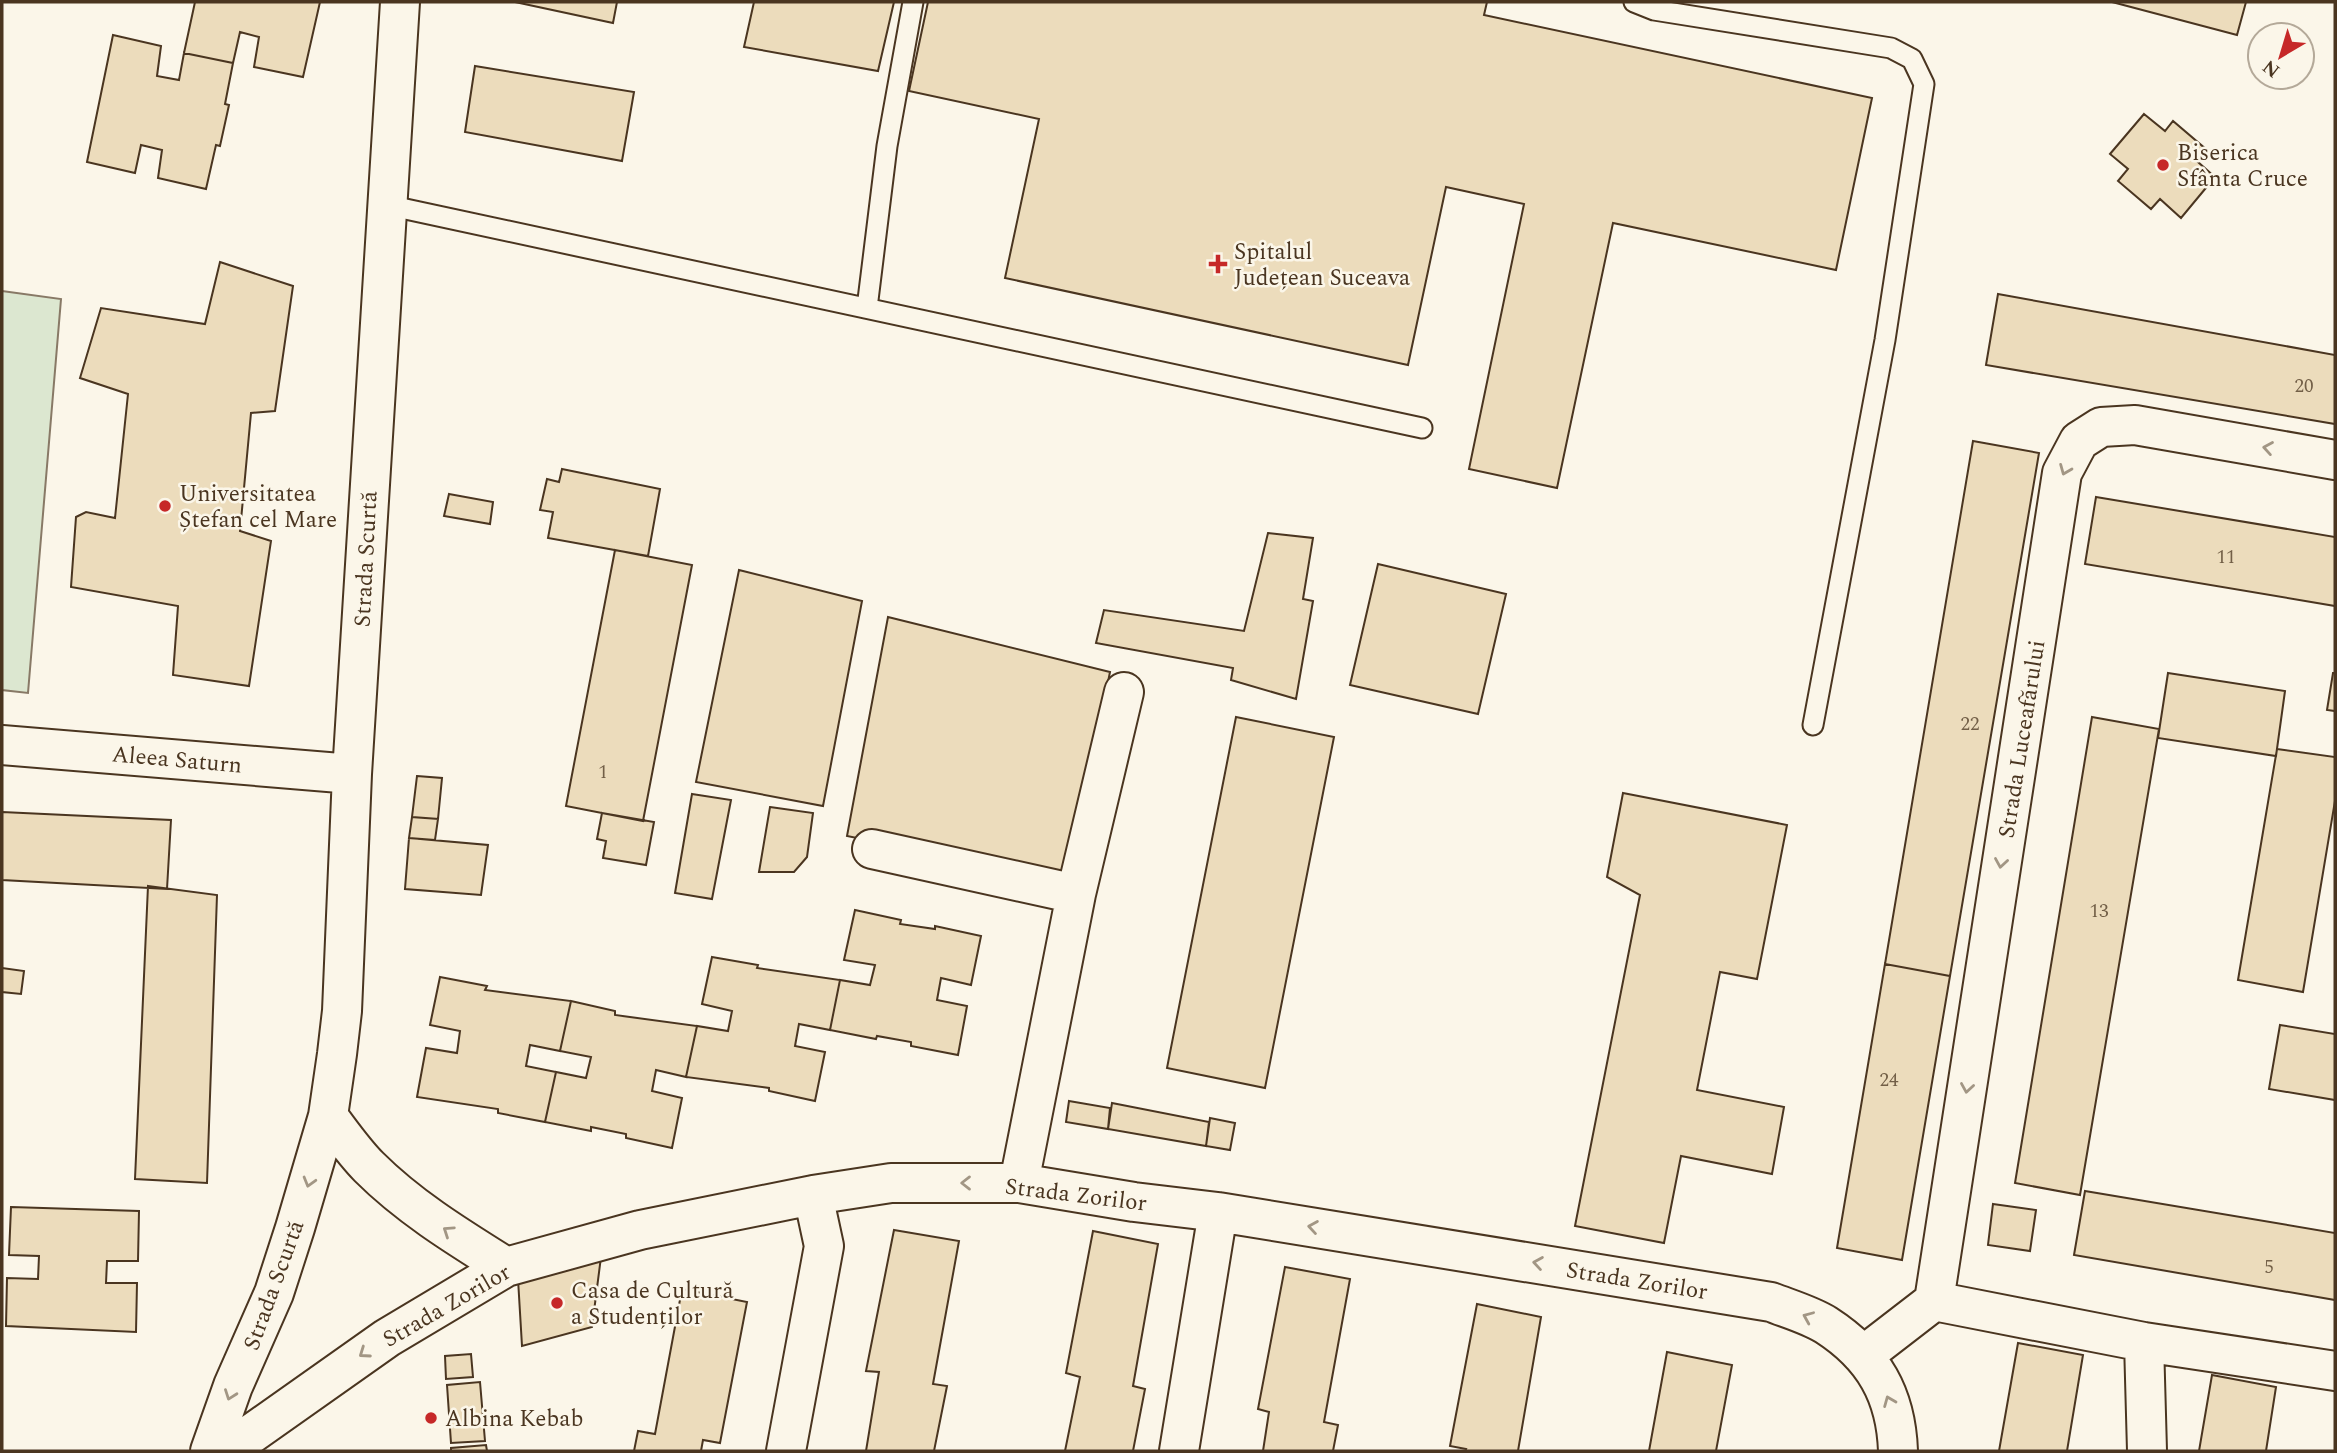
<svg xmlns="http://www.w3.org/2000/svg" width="2337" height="1453" font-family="Spectral,serif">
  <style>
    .green { fill: #dce7d0; stroke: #887966; stroke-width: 2 }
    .building { fill: #ecdcbc; stroke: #4a3520; stroke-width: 2 }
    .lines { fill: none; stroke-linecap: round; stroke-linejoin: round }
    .lane-casing { stroke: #4a3520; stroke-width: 23 }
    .street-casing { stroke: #4a3520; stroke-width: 42 }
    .lane { stroke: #fbf6e9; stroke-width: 19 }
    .street { stroke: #fbf6e9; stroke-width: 38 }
    .oneway { stroke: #a29684 }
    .poi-dot { fill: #c62828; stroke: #fbf6e9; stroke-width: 2.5 }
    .labels { text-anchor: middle; stroke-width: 5; stroke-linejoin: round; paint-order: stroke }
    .number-label { font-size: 19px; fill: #725f47 }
    .poi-label { font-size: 23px; fill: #4a3520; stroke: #fbf6e9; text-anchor: start }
    .street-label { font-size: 23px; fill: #4a3520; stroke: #fbf6e9 }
  </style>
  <rect width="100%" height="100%" fill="#fbf6e9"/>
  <path class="green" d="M2 291 61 299 28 693 2 690Z"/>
  <path class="building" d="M195 2H320L303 77 254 67 259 37 240 32 233 63 184 53Z
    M515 2H617L613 23Z
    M754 2H894L878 71 744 47Z
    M928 2H1487L1484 15 1872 98 1836 270 1613 223 1557 488 1469 469 1524 204 1446 187 1408 365 1005 278 1039 119 909 91Z
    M2112 2H2246L2237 35Z
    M113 35 161 46 157 76 179 80 184 53 233 63 225 104 229 105 220 146 216 145 206 189 158 178 162 150 141 145 135 173 87 162Z
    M475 66 634 92 622 161 465 132Z
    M2144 114 2165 131 2173 121 2207 150 2198 162 2215 177 2181 218 2160 199 2151 209 2118 181 2128 169 2110 154Z
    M220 262 293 286 275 411 251 413 240 531 271 541 249 686 173 675 178 606 71 587 76 517 86 512 115 518 128 394 80 378 101 308 205 324Z
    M1998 294 2335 355V424L1986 365Z
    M1973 441 2039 453 1950 976 1885 964Z
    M562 469 660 489 648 556 548 538 553 512 540 510 547 479 559 482Z
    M449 494 493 502 490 524 444 516Z
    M2096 497 2335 537V606L2085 564Z
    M1268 533 1313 538 1303 599 1313 601 1296 699 1231 680 1233 668 1096 643 1104 610 1244 631Z
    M615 550 692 565 643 821 566 806Z
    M1378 564 1506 594 1478 714 1350 685Z
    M739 570 862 601 823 806 696 782Z
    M888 617 1110 672 1068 881 847 836Z
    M2168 673 2285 691 2276 756 2158 738Z
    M2333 673H2335V711L2327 710Z
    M1236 717 1334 737 1265 1088 1167 1068Z
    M2092 717 2159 729 2080 1195 2015 1183Z
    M2277 749 2335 757V801L2303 992 2238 980Z
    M417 776 442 778 438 819 412 817Z
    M1623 793 1787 825 1757 979 1720 972 1697 1090 1784 1107 1772 1174 1681 1156 1664 1243 1575 1226 1640 895 1607 877Z
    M692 794 731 800 712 899 675 893Z
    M770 807 813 813 807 857 794 872H759Z
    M2 812 171 820 167 889 2 880Z
    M602 813 654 822 646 865 603 858 606 841 597 839Z
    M412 817 438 819 435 840 409 838Z
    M409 838 488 845 481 895 405 889Z
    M148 886 217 895 207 1183 135 1179Z
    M855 910 901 920 900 924 935 929V926L981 936 971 985 941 978 937 1000 967 1006 958 1055 911 1046V1042L877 1036 876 1039 830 1030 840 980 870 985 875 965 844 960Z
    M712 957 758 965 757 968 840 980 830 1030 799 1024 795 1046 825 1052 815 1101 769 1091V1088L686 1077 697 1026 728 1031 732 1011 702 1004Z
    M1885 964 1950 976 1902 1260 1837 1248Z
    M2 968 24 971 21 994 2 992Z
    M440 977 487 986 485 990 571 1001 560 1051 530 1045 526 1066 556 1072 545 1122 498 1113V1109L417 1097 426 1048 457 1053 460 1031 430 1025Z
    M571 1001 615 1011V1015L697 1026 686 1077 656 1070 652 1091 682 1098 672 1148 626 1138V1134L591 1127V1131L545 1122 556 1072 586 1078 591 1057 560 1051Z
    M2280 1025 2335 1034V1100L2269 1089Z
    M1069 1101 1110 1108 1108 1129 1066 1122Z
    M1112 1103 1209 1122 1206 1146 1108 1129Z
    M1210 1118 1235 1123 1230 1150 1206 1146Z
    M2085 1191 2335 1233V1300L2074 1255Z
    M1993 1204 2036 1210 2030 1251 1988 1245Z
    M11 1207 139 1211 138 1261H107L106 1283H137L136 1332 6 1326 7 1278 38 1279 39 1256 9 1255Z
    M894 1230 959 1241 933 1384 947 1386 934 1451H866L879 1372 866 1371Z
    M1093 1231 1158 1244 1133 1386 1145 1389 1133 1451H1065L1080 1377 1066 1373Z
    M602 1249 592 1327 522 1346 518 1279Z
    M1285 1267 1350 1279 1324 1422 1338 1425 1333 1451H1263L1269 1412 1258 1409Z
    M682 1289 747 1302 720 1443 703 1440 701 1451H634L638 1431 655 1434Z
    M1477 1304 1541 1317 1518 1451H1465L1466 1449 1450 1446Z
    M2018 1343 2083 1355 2067 1451H1999Z
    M1667 1352 1732 1365 1716 1451H1649Z
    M471 1354 473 1377 446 1379 445 1356Z
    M2212 1375 2276 1387 2266 1451H2199Z
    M480 1382 485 1441 451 1443 447 1385Z
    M486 1445 487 1451H451V1448Z"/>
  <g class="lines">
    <g class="lane-casing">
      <path id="lane" d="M1634 2 1654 10 1891 48 1912 59 1924 84 1885 340 1813 725
        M387 205 1422 428
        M867 308 887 146 913 2"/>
    </g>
    <g class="street-casing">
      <path id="street" d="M2 745 352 774
        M872 849 1076 894
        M328 1116C341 1133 354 1152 369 1167 409 1207 458 1237 506 1267
        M1019 1183 1076 894 1124 692
        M1934 1301 2144 1342 2335 1371
        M2144 1342 2147 1451
        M1864 1355 1934 1301 2062 473 2079 441 2101 427 2135 425 2335 460
        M210 1451 233 1386 274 1293 295 1228 328 1116 337 1054 342 1011 352 774 400 2
        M227 1451 387 1338 506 1267 640 1230 813 1195 891 1183H1019L1134 1202 1218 1212 1771 1302C1789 1309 1810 1315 1826 1325 1874 1356 1896 1395 1898 1451
        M786 1451 824 1246 813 1195
        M1179 1451 1218 1212"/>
    </g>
    <use href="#lane" class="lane"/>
    <use href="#street" class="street"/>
  </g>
  <defs><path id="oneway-chevron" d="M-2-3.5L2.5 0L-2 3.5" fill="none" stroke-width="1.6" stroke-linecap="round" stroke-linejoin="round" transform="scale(1.75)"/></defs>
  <g class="oneway">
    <use href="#oneway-chevron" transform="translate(2268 448) rotate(-170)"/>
    <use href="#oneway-chevron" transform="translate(2065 470) rotate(112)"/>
    <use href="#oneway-chevron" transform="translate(2001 863) rotate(99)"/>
    <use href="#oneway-chevron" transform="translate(1967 1088) rotate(99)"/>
    <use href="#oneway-chevron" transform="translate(309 1182) rotate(106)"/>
    <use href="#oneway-chevron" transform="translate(966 1183) rotate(-180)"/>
    <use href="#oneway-chevron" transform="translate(1313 1227) rotate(-171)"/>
    <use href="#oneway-chevron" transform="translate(448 1231) rotate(-146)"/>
    <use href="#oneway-chevron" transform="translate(1538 1263) rotate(-171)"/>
    <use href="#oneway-chevron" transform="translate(1808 1317) rotate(-157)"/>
    <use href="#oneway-chevron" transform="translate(364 1353) rotate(145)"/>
    <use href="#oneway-chevron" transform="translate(230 1395) rotate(110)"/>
    <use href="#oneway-chevron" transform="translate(1889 1401) rotate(-112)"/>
  </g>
  <g class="poi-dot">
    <circle cx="2163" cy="165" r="7"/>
    <path d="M1214.5 253.5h7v7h7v7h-7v7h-7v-7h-7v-7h7z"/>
    <circle cx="165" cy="506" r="7"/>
    <circle cx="557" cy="1303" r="7"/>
    <circle cx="431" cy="1418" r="7"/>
  </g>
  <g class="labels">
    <g class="number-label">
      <text x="2304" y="392">20</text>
      <text x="2226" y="563">11</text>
      <text x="1970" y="730">22</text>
      <text x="603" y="778">1</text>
      <text x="2099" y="917">13</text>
      <text x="1889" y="1086">24</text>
      <text x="2269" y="1273">5</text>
    </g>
    <g class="poi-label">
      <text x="2177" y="160">Biserica<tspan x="2177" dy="26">Sfânta Cruce</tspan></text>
      <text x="1234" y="259">Spitalul<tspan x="1234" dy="26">Județean Suceava</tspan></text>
      <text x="179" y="501">Universitatea<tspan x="179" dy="26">Ștefan cel Mare</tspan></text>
      <text x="571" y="1298">Casa de Cultură<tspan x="571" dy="26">a Studenților</tspan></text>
      <text x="445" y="1426">Albina Kebab</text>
    </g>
    <g class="street-label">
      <text transform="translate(365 559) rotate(-87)" y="8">Strada Scurtă</text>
      <text transform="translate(2021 739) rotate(-81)" y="8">Strada Luceafărului</text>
      <text transform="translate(177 759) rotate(5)" y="8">Aleea Saturn</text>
      <text transform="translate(1076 1194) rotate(7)" y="8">Strada Zorilor</text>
      <text transform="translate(1637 1280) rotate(9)" y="8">Strada Zorilor</text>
      <text transform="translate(273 1285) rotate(-70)" y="8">Strada Scurtă</text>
      <text transform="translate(446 1305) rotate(-30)" y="8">Strada Zorilor</text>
    </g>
  </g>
  <rect width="2337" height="1453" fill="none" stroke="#4a3520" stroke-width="7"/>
  <g transform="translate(2281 56) rotate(218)"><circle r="33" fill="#fbf6e9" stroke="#b4a999" stroke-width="2"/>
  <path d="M0-5L12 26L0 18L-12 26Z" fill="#c62828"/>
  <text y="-10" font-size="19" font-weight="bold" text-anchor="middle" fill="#4a3520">N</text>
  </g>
</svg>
